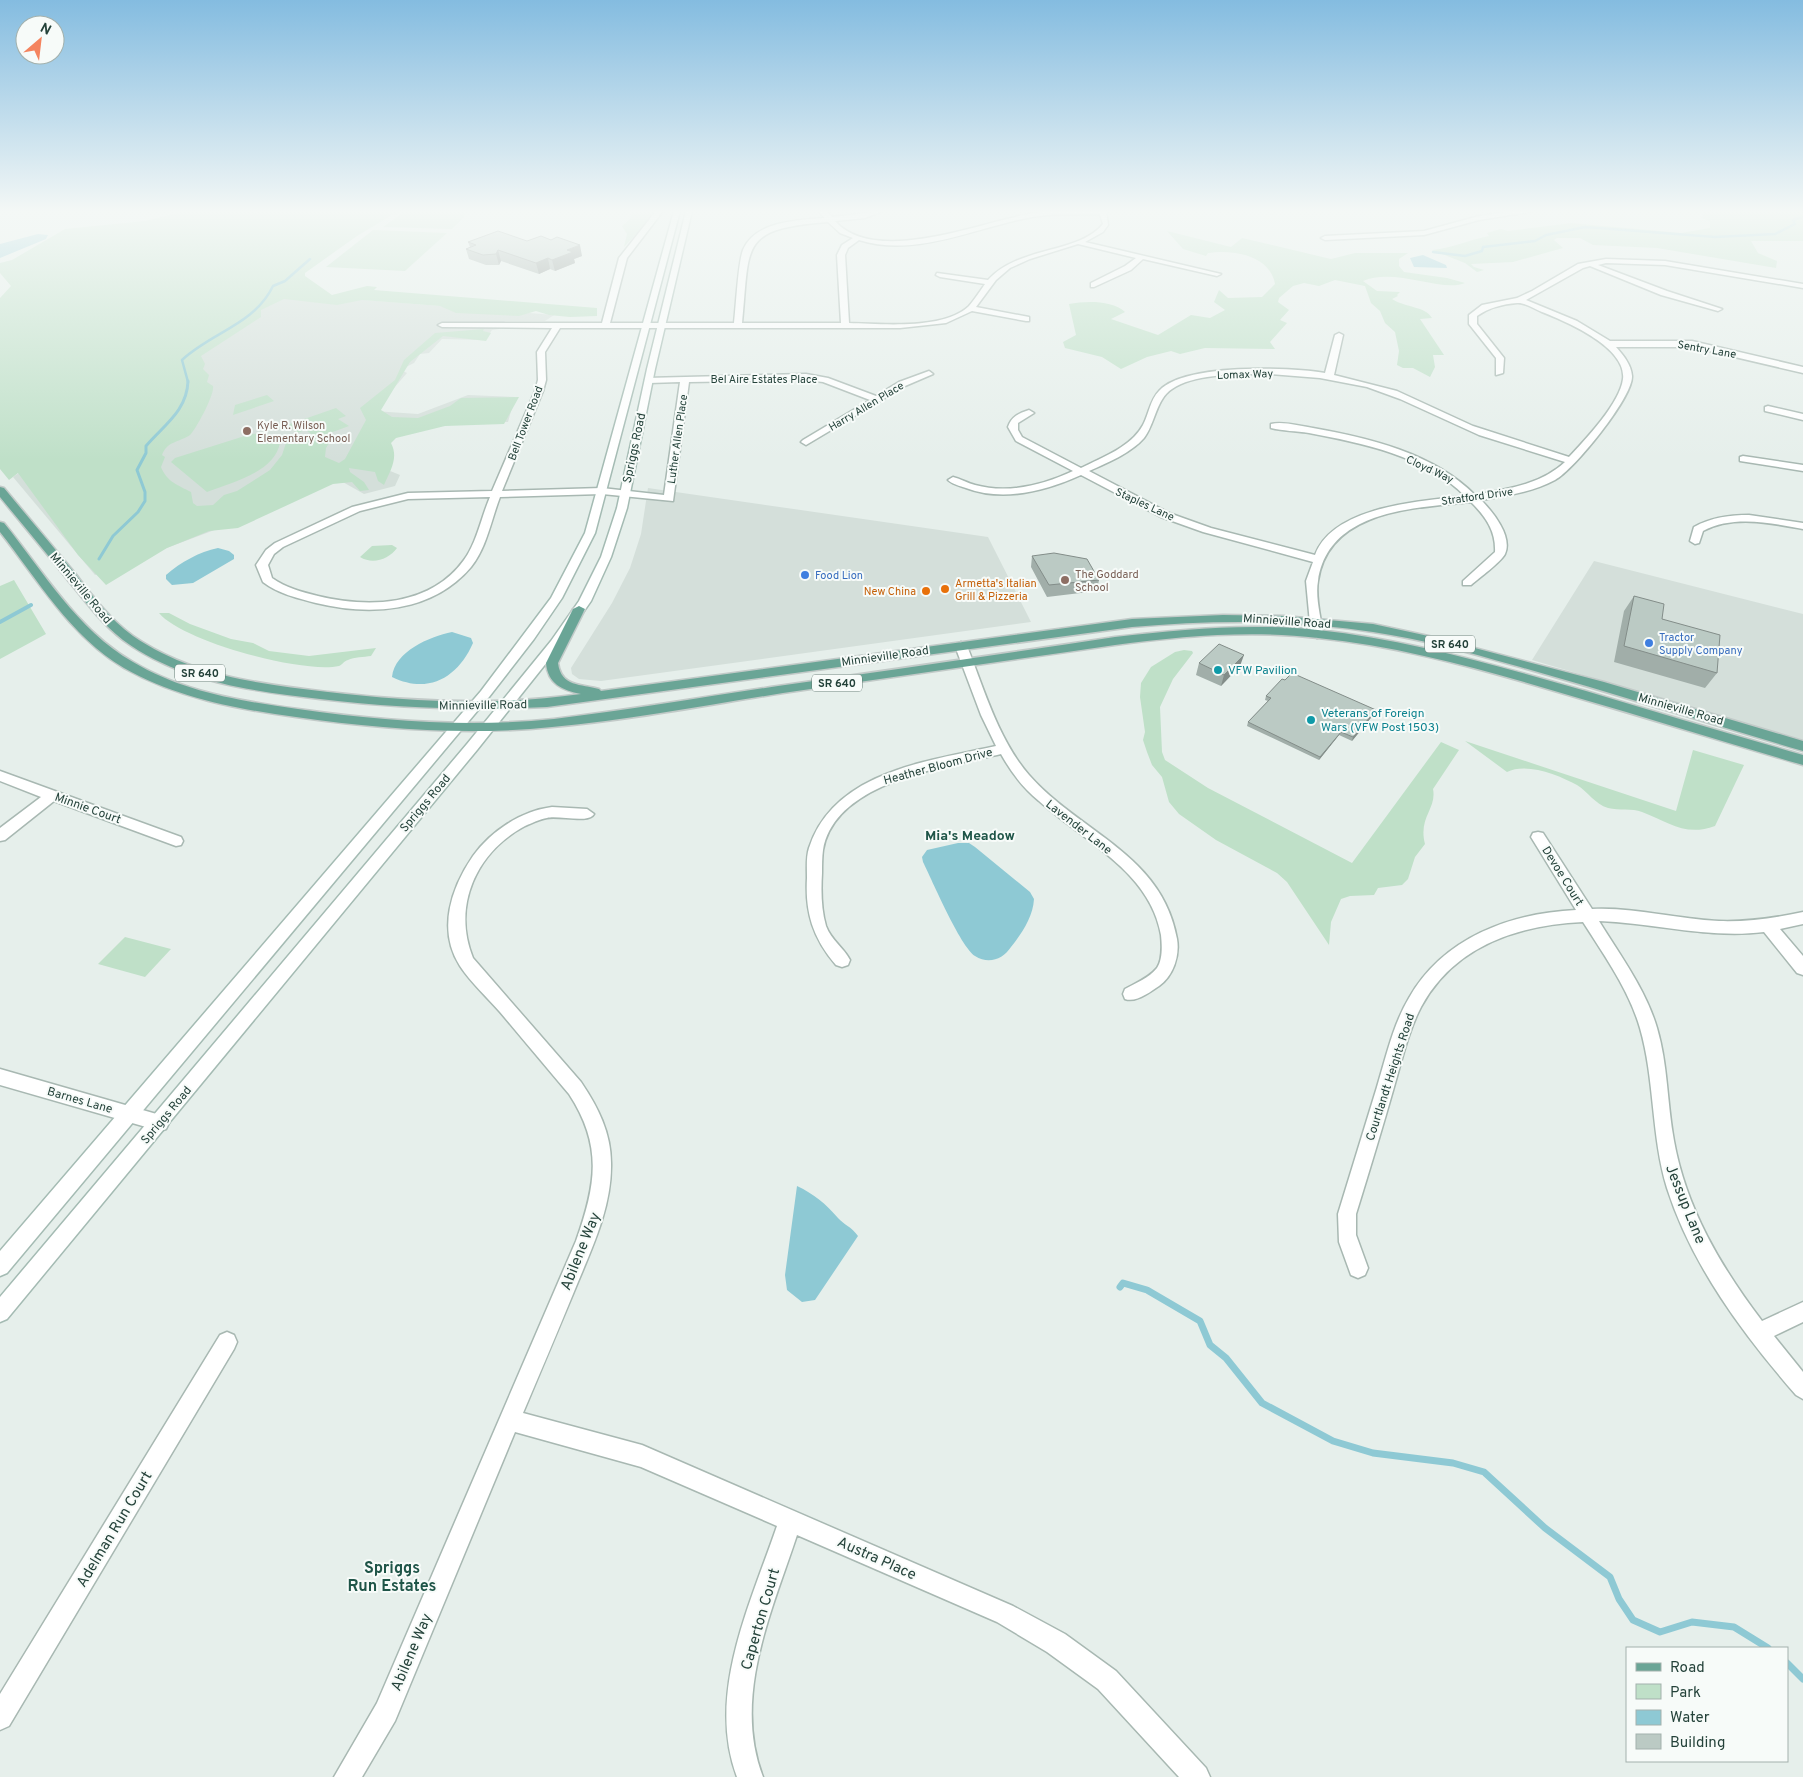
<svg xmlns="http://www.w3.org/2000/svg" width="1803" height="1777" font-family="Overpass,sans-serif">
  <style>
    .built { fill: #d4dfda }
    .green { fill: #bfe0c8 }
    .water { fill: #8ec9d4 }
    .lines { fill: none; stroke-linecap: round; stroke-linejoin: round }
    .stream-far3 { stroke: #8ec9d4; stroke-width: 2.5 }
    .stream-far2 { stroke: #8ec9d4; stroke-width: 3 }
    .stream-far1 { stroke: #8ec9d4; stroke-width: 4 }
    .stream { stroke: #8ec9d4; stroke-width: 7 }
    .street-casing { stroke: #a8b8b2; stroke-width: 3 }
    .secondary-casing { stroke: #a4bbb3; stroke-width: 3 }
    .primary-casing { stroke: #c2cac8; stroke-width: 3 }
    .street { fill: #fff; fill-rule: evenodd }
    .secondary { fill: #fff; fill-rule: evenodd }
    .primary { fill: #6aa596; fill-rule: evenodd }
    .wall { fill: #a1aea9 }
    .shaded-wall { fill: #838d89 }
    .building { fill: #bbcac4; stroke: #838d89 }
    .education-dot { fill: #8d6e63; stroke: #f7fbf9; stroke-width: 2 }
    .shop-dot { fill: #3f7fe0; stroke: #f7fbf9; stroke-width: 2 }
    .food-dot { fill: #e8710a; stroke: #f7fbf9; stroke-width: 2 }
    .culture-dot { fill: #0f9aa8; stroke: #f7fbf9; stroke-width: 2 }
    .labels { text-anchor: middle; stroke-width: 4; stroke-linejoin: round; paint-order: stroke }
    .far-street-label { font-size: 11px; fill: #24423a; stroke: #f7fbf9 }
    .far-education-label { font-size: 11px; fill: #785e54; stroke: #f7fbf9; text-anchor: start }
    .far-shop-label { font-size: 11px; fill: #366cbe; stroke: #f7fbf9; text-anchor: start }
    .far-food-label { font-size: 11px; fill: #c56008; stroke: #f7fbf9; text-anchor: start }
    .shield { fill: #f7fbf9; stroke: #637a73; stroke-width: 1 }
    .shield-label { font-size: 11px; font-weight: bold; fill: #24423a }
    .street-label { font-size: 12px; fill: #24423a; stroke: #f7fbf9 }
    .culture-label { font-size: 12px; fill: #0d838f; stroke: #f7fbf9; text-anchor: start }
    .neighbourhood-label { font-size: 14px; font-weight: bold; fill: #1f5548; stroke: #f7fbf9 }
    .near-street-label { font-size: 15px; fill: #24423a; stroke: #f7fbf9 }
    .near-neighbourhood-label { font-size: 16px; font-weight: bold; fill: #1f5548; stroke: #f7fbf9 }
  </style>
  <rect width="100%" height="100%" fill="#e6efeb"/>
  <path class="built" d="M276 293 554 315 545 321H505L499 329 492 330 485 340 442 339 429 353 420 354 414 363 406 367 403 371 407 373 374 411 418 414 468 395 515 397 508 422 443 423 387 439 373 464 400 475 395 486 364 494 341 481H327L225 526 95 575 13 477Z
    M648 488 988 537 1031 622 601 681 579 679 572 674 571 668 612 603 630 568 641 534Z
    M1594 561 1803 614V740L1532 660Z"/>
  <path class="green" d="M185 211 400 213 392 215 357 236 305 273V276L332 295 367 286 377 287 374 290 597 308V316L570 317 549 315 536 311 519 316 456 313 440 306 362 300 337 305 284 299 261 310V317L201 356 205 364 203 369 209 375 207 382 213 386C215 394 196 429 190 435 180 442 167 441 162 455L165 457 161 467C167 482 178 485 191 492L193 503 197 506 213 505 224 495 237 491 270 470 282 455 287 440 316 438 306 430 297 433 287 425 336 408 346 416 338 419 349 426 319 437H333L326 448 325 457 339 463 345 459 366 420 360 408 395 380 404 360 435 333 484 329 483 331 491 333 486 341 443 336 410 362 381 410 392 417 418 418 450 406 461 398 519 397 504 424 445 426 396 438 391 443C399 458 390 471 384 485L378 481 375 472 349 468 350 472 364 482 369 490 360 491 352 482 333 484 238 528 209 531 167 548 106 585 78 555 18 473 9 480 0 469V298L11 286 0 273V263L12 260 65 229 145 221Z
    M405 211H464V217L452 229 383 227Z
    M633 211 657 212 624 247 627 234 622 226 630 219Z
    M1706 211H1803V241H1751L1758 253 1777 261 1776 268 1657 248 1593 245 1580 238H1557L1554 240 1563 248 1513 262 1471 264 1474 267 1484 270 1477 272 1465 263 1432 250C1453 248 1468 240 1489 236L1487 233 1501 229 1508 231 1571 223 1681 233 1710 228V221L1701 218Z
    M373 230 447 233 405 271 326 267Z
    M1167 231 1231 247 1242 238 1331 259 1355 253H1408L1399 259V266L1404 272 1447 278 1465 283C1442 293 1395 267 1363 281L1377 291 1400 292 1397 295 1398 296 1392 299C1406 308 1425 306 1432 318L1420 319 1444 355H1433L1435 367 1430 377 1413 368H1403L1397 365 1399 351 1395 332 1385 323 1380 311 1371 303 1365 286 1335 280 1319 286 1304 283 1293 286 1279 298 1278 302 1289 310 1280 320 1287 323 1270 342 1275 349 1205 348 1180 354 1171 351 1147 357 1121 369 1102 357 1065 348 1063 342 1076 335 1069 304C1086 301 1112 300 1125 312L1111 319 1158 335 1191 315 1210 318 1225 310 1214 302 1219 290 1228 298 1262 297 1275 284C1270 255 1232 249 1208 253L1206 256 1183 249Z
    M267 395 274 401 233 415 235 405Z
    M265 433 277 437 280 442C276 472 231 483 207 492L171 462 175 458 251 434Z
    M392 545 397 548C389 559 373 565 360 557L372 546Z
    M14 580 46 634 0 659V586Z
    M159 613H169L190 624 231 639 253 643 269 651 309 656 376 648 371 656C364 657 354 657 348 660 344 661 342 665 339 666 302 674 182 641 159 613Z
    M1184 650 1192 651 1193 653 1173 679 1160 707 1162 752 1165 760 1208 788 1352 863 1441 742 1459 750 1433 789C1437 809 1418 817 1425 844L1415 857 1408 879 1402 885 1378 888 1374 895 1350 896 1341 899 1331 922 1329 945 1287 882 1277 873 1216 840 1179 814 1169 802 1162 777 1152 765 1147 752 1143 740 1145 732 1140 697 1141 683 1151 667 1175 652Z
    M1465 741 1676 811 1693 750 1744 765 1715 826C1685 837 1669 822 1642 812 1632 808 1619 811 1608 808 1595 804 1588 792 1577 785 1559 775 1526 762 1507 772Z
    M125 937 171 949 145 977 98 964Z"/>
  <path class="water" d="M38 234 48 235 46 239 0 258V244Z
    M1423 255 1446 265 1447 268 1414 267 1410 258Z
    M218 548 229 551 234 555V559L193 583 172 585 166 579V575C181 562 199 552 218 548Z
    M452 632 471 638 473 643C458 677 429 695 392 677 395 651 429 637 452 632Z
    M958 843H969L975 847 1030 892 1034 899C1033 917 1022 933 1011 947 1003 959 989 965 975 956 960 946 932 880 923 862L922 857 927 850Z
    M797 1186C814 1194 826 1204 838 1218 844 1225 851 1226 858 1236L815 1300 802 1302 787 1290 785 1275Z"/>
  <g class="lines">
    <path class="stream-far3" d="M1433 252 1465 256 1482 251 1483 247 1535 241 1546 235 1585 227 1715 237 1775 234 1795 224 1793 220 1803 217
      M188 382 182 360C212 332 254 325 273 286L285 281 310 259"/>
    <path class="stream-far2" d="M99 559 113 536 138 512 145 501V492L137 470 146 453V446C164 425 187 411 188 381"/>
    <path class="stream-far1" d="M0 622 31 605"/>
    <path class="stream" d="M1120 1287 1123 1283 1147 1290 1200 1321 1210 1345 1226 1358 1262 1403 1333 1441 1373 1453 1453 1463 1484 1472 1545 1528 1610 1577 1619 1599 1633 1620 1660 1632 1692 1622 1734 1627 1768 1648
      M1787 1663 1803 1679"/>
    <g class="street-casing">
      <path id="street" d="M656 211H663L627 258 610 323H734C736 307 738 263 743 250 755 221 798 220 825 218L818 211H826L832 217 883 211 865 218 835 221C876 267 983 221 1034 213 1057 209 1083 211 1106 211L1108 225 1103 232 1085 242 1221 274 1217 276 1143 259 1131 270 1094 287H1091V283L1125 266 1136 258 1078 244 1030 259 1010 268 996 280 976 307 1029 317V321H1026L972 311 946 323 900 328H560L545 352 546 380 543 391 502 491 602 488 664 495 680 382 649 383 645 380 646 378 806 374 828 378 876 396 899 382 929 371 933 374 905 386 806 445 801 442 803 440 870 400 823 382 806 380 689 382 673 501 602 494 500 497C491 520 487 547 471 567 432 613 370 616 316 603 297 598 279 594 263 582L256 565 266 550 275 543 352 507 408 493 492 491 535 391 538 380 537 352 552 328 442 327 438 325 442 323H602L619 258ZM1100 214 1103 224C1079 254 1018 246 988 280L937 273 936 275 940 277 985 284C980 291 975 299 969 306 944 330 882 324 849 323L845 255 848 248 859 240C916 258 976 227 1032 217 1054 213 1077 214 1100 214ZM828 222 840 233 853 238 842 245 837 255 841 323H742C750 244 739 229 828 222ZM490 497C481 518 477 542 464 560 430 607 368 608 318 596 302 592 286 588 272 578L268 565 274 554 283 547 360 511 408 499Z
        M1513 211H1535L1479 220 1424 235 1325 240 1321 238 1325 236 1424 231 1479 216Z
        M1606 259 1665 261 1803 284V288L1665 265 1606 263 1598 265 1667 291 1722 309 1718 311 1661 295 1590 266 1583 268 1526 300 1577 321 1610 341H1692L1803 367V373L1692 347H1616C1623 355 1631 364 1632 376 1633 397 1574 470 1555 480 1533 492 1505 496 1481 500 1492 511 1513 536 1505 554 1501 562 1479 578 1471 585H1463V581L1495 552C1496 531 1486 517 1471 502 1414 508 1328 510 1318 581 1315 597 1321 618 1323 634L1321 637 1317 638 1311 634 1306 581 1313 562 1203 532 1161 517 1081 475C1046 491 1003 502 966 488 960 486 952 484 948 480L953 477C961 479 967 483 975 485 1008 494 1043 485 1073 471L1016 441 1008 427C1011 417 1019 413 1029 410L1034 413 1018 423V430L1022 437 1081 468C1103 457 1131 447 1143 425 1149 414 1150 400 1159 391 1183 363 1291 367 1325 373L1335 335 1339 333 1343 335 1334 375 1397 391 1473 426 1569 457C1586 439 1620 403 1623 379 1627 347 1565 321 1542 312 1535 309 1524 302 1517 303 1503 304 1488 308 1477 316V324L1504 358 1503 373 1496 375V358L1469 324V315L1482 305 1517 298 1532 291 1578 264ZM1269 374 1320 378 1367 387 1400 399 1479 435 1565 462C1540 485 1507 489 1475 495 1433 453 1369 438 1313 428 1300 426 1283 421 1271 424V428C1283 431 1296 431 1309 433 1362 443 1426 456 1465 496 1421 501 1333 506 1315 555L1211 528 1169 513 1089 471C1107 463 1131 453 1144 438 1155 424 1156 399 1172 389 1195 373 1242 374 1269 374Z
        M1768 406 1803 414V420L1765 411V407Z
        M1743 456 1803 465V471L1740 461V457Z
        M1749 515 1803 523V529C1771 523 1733 515 1703 531L1699 543 1695 544 1690 541 1694 527C1712 517 1730 515 1749 515Z
        M961 642 967 646C984 689 998 739 1029 775 1080 833 1162 854 1177 939 1180 956 1173 976 1159 986 1150 992 1136 1003 1125 999L1123 994 1125 989C1136 983 1149 978 1157 968 1163 959 1162 945 1161 935 1150 871 1083 841 1039 801 1023 788 1011 772 1001 754 946 767 835 781 823 850 822 857 822 865 822 873 821 890 821 909 826 926 831 940 844 948 850 960L848 965 842 967 836 965C813 938 805 913 807 878 807 868 806 857 809 848 834 771 929 761 996 746L981 715 955 646Z
        M0 771 181 837 183 841 181 845 176 846 54 801 5 840 0 841V828L41 797 0 781Z
        M552 807 587 809 594 814C589 824 558 815 547 818 540 819 532 823 525 826 476 852 452 906 473 958L581 1082C598 1107 611 1133 611 1163 612 1209 590 1252 573 1294 557 1333 540 1373 523 1413L642 1445 1013 1606 1065 1634 1116 1671 1206 1768 1210 1777H1179L1098 1689 1047 1652 997 1622 797 1535C772 1611 732 1697 763 1777H737C706 1695 750 1605 777 1526L641 1467 515 1432 395 1721 362 1777H334L377 1703 576 1241C596 1185 603 1146 569 1094 546 1067 523 1039 500 1012 487 997 471 983 460 966 437 930 451 888 473 856 491 831 521 811 552 807Z
        M1538 832 1543 833 1592 909C1635 907 1676 919 1719 921 1747 922 1775 918 1803 912V924L1780 929 1803 956V975L1797 973 1764 932C1709 939 1654 923 1599 921 1620 955 1646 990 1657 1028 1668 1065 1667 1104 1674 1141 1686 1208 1721 1267 1762 1321L1803 1302V1322L1774 1336 1803 1372V1399L1796 1395C1743 1334 1692 1266 1667 1188 1651 1136 1655 1080 1640 1028 1629 990 1604 955 1583 922 1518 925 1454 946 1421 1007 1408 1032 1402 1060 1394 1087 1382 1129 1369 1172 1356 1214V1235L1368 1268 1365 1275 1358 1278 1351 1275 1339 1242 1338 1214C1351 1172 1364 1129 1377 1087 1386 1057 1393 1025 1409 998 1443 938 1510 913 1576 910L1531 837 1533 833Z
        M0 1069 160 1115 166 1117 169 1123 166 1129 160 1131 0 1085Z
        M227 1332 234 1335 237 1342 234 1349 9 1726 0 1730V1694L220 1335Z"/>
    </g>
    <g class="secondary-casing">
      <path id="secondary" d="M674 211H680L595 533 562 598 534 639 489 697 7 1273 0 1276V1251L481 691 551 598 585 533Z
        M686 211H692L655 369 627 508 611 557 591 601 559 647 477 750 7 1319 0 1322V1297L467 744 551 641 579 601 601 557 617 508 647 369Z"/>
    </g>
    <g class="primary-casing">
      <path id="primary" d="M0 487 4 488C27 516 51 544 74 572 92 595 109 619 133 636 191 676 260 684 328 692 412 702 497 706 581 694 562 690 548 684 546 663L573 609 579 606 585 609 558 663C561 687 581 684 599 689L601 691 1132 619 1223 615 1283 616 1373 624 1433 637 1604 682 1803 741V751C1706 723 1610 692 1513 665 1467 652 1421 639 1373 632 1293 619 1212 620 1132 627L547 707C471 711 396 708 320 699 252 691 180 682 123 640 101 623 84 600 67 579 45 551 22 524 0 497Z
        M0 522 4 523C43 571 77 630 133 662 183 692 241 701 298 709 382 721 469 728 554 719 629 710 704 697 778 686 891 670 1003 654 1115 637 1183 629 1250 623 1318 630 1410 640 1498 666 1586 691 1658 713 1731 734 1803 755V765C1727 743 1651 719 1575 697 1491 672 1406 647 1318 638 1250 630 1183 636 1115 645 1004 661 894 677 783 693 707 705 630 720 552 727 467 736 380 729 296 717 237 709 177 698 124 668 70 636 38 580 0 532Z"/>
    </g>
    <use href="#street" class="street"/>
    <use href="#secondary" class="secondary"/>
    <use href="#primary" class="primary"/>
  </g>
  <path class="wall" d="M551 240 582 256 574 259 575 263 555 271 550 269 539 274 501 261 499 265H486L469 259 466 249 470 247 468 242 527 241Z
    M1032 556 1099 580 1097 591 1047 597 1031 567Z
    M1634 596 1662 619 1717 673 1705 688 1614 662 1624 611Z
    M1199 663 1240 666 1221 686 1196 675Z
    M1266 696 1376 710 1374 714 1352 741 1339 735 1319 760 1247 726 1248 722 1268 701 1265 700Z"/>
  <path class="shaded-wall" d="M580 245 582 256 574 259 575 263 555 271 552 260 567 250Z
    M498 250 501 261 499 265 496 254Z
    M548 258 550 269 539 274 536 263Z
    M1244 655 1240 666 1221 686 1224 675Z
    M1376 710 1374 714 1352 741 1353 737Z
    M1341 732 1339 735 1319 760 1320 757Z"/>
  <path class="building" d="M498 231 527 241 541 236 551 240 557 237 580 245 567 250 573 252 552 260 548 258 536 263 498 250 496 254 483 255 466 249 476 245 468 242Z
    M1054 553 1087 559 1099 580 1049 585 1032 556Z
    M1634 596 1664 604 1662 619 1720 635 1717 673 1624 646Z
    M1219 644 1244 655 1224 675 1199 663Z
    M1292 673 1376 710 1353 737 1341 732 1320 757 1248 722 1271 698 1266 696 1282 679 1285 680Z"/>
  <linearGradient id="sky" x2="0" y2="1"><stop stop-color="#84bce0"/><stop offset="0.46" stop-color="#f4f8f6"/><stop offset="1" stop-color="#f4f8f6" stop-opacity="0"/></linearGradient>
  <rect width="1803" height="460" fill="url(#sky)"/>
  <g class="education-dot">
    <circle cx="247" cy="431" r="5"/>
    <circle cx="1065" cy="580" r="5"/>
  </g>
  <g class="shop-dot">
    <circle cx="805" cy="575" r="5"/>
    <circle cx="1649" cy="643" r="5"/>
  </g>
  <g class="food-dot">
    <circle cx="945" cy="589" r="5"/>
    <circle cx="926" cy="591" r="5"/>
  </g>
  <g class="culture-dot">
    <circle cx="1218" cy="670" r="5"/>
    <circle cx="1311" cy="720" r="5"/>
  </g>
  <g class="labels">
    <g class="far-street-label">
      <text transform="translate(1707 349) rotate(10)" y="4">Sentry Lane</text>
      <text transform="translate(1245 374) rotate(-2)" y="4">Lomax Way</text>
      <text x="764" y="383">Bel Aire Estates Place</text>
      <text transform="translate(866 406) rotate(-31)" y="4">Harry Allen Place</text>
      <text transform="translate(525 423) rotate(-69)" y="4">Bell Tower Road</text>
      <text transform="translate(677 439) rotate(-82)" y="4">Luther Allen Place</text>
      <text transform="translate(1430 469) rotate(25)" y="4">Cloyd Way</text>
      <text transform="translate(1477 496) rotate(-8)" y="4">Stratford Drive</text>
      <text transform="translate(1145 504) rotate(25)" y="4">Staples Lane</text>
    </g>
    <g class="far-education-label">
      <text x="257" y="429">Kyle R. Wilson<tspan x="257" dy="13">Elementary School</tspan></text>
      <text x="1075" y="578">The Goddard<tspan x="1075" dy="13">School</tspan></text>
    </g>
    <g class="far-shop-label">
      <text x="815" y="579">Food Lion</text>
      <text x="1659" y="641">Tractor<tspan x="1659" dy="13">Supply Company</tspan></text>
    </g>
    <g class="far-food-label">
      <text x="955" y="587">Armetta's Italian<tspan x="955" dy="13">Grill &amp; Pizzeria</tspan></text>
      <text x="916" y="595" text-anchor="end">New China</text>
    </g>
    <g class="shield">
      <rect x="1425" y="635.5" width="50" height="17" rx="4"/>
      <rect x="175" y="664.5" width="50" height="17" rx="4"/>
      <rect x="812" y="674.5" width="50" height="17" rx="4"/>
    </g>
    <g class="shield-label">
      <text x="1450" y="648">SR 640</text>
      <text x="200" y="677">SR 640</text>
      <text x="837" y="687">SR 640</text>
    </g>
    <g class="street-label">
      <text transform="translate(634 448) rotate(-78)" y="4">Spriggs Road</text>
      <text transform="translate(81 588) rotate(50)" y="4">Minnieville Road</text>
      <text transform="translate(1287 621) rotate(4)" y="4">Minnieville Road</text>
      <text transform="translate(885 656) rotate(-8)" y="4">Minnieville Road</text>
      <text transform="translate(483 705) rotate(-1)" y="4">Minnieville Road</text>
      <text transform="translate(1681 709) rotate(16)" y="4">Minnieville Road</text>
      <text transform="translate(938 766) rotate(-15)" y="4">Heather Bloom Drive</text>
      <text transform="translate(425 803) rotate(-50)" y="4">Spriggs Road</text>
      <text transform="translate(88 808) rotate(20)" y="4">Minnie Court</text>
      <text transform="translate(1079 827) rotate(38)" y="4">Lavender Lane</text>
      <text transform="translate(1563 876) rotate(58)" y="4">Devoe Court</text>
      <text transform="translate(1390 1077) rotate(-72)" y="4">Courtlandt Heights Road</text>
      <text transform="translate(80 1100) rotate(16)" y="4">Barnes Lane</text>
      <text transform="translate(166 1115) rotate(-50)" y="4">Spriggs Road</text>
    </g>
    <g class="culture-label">
      <text x="1228" y="674">VFW Pavilion</text>
      <text x="1321" y="717">Veterans of Foreign<tspan x="1321" dy="14">Wars (VFW Post 1503)</tspan></text>
    </g>
    <g class="neighbourhood-label">
      <text x="970" y="840">Mia's Meadow</text>
    </g>
    <g class="near-street-label">
      <text transform="translate(1686 1204) rotate(68)" y="5">Jessup Lane</text>
      <text transform="translate(580 1251) rotate(-68)" y="5">Abilene Way</text>
      <text transform="translate(114 1529) rotate(-59)" y="5">Adelman Run Court</text>
      <text transform="translate(877 1558) rotate(24)" y="5">Austra Place</text>
      <text transform="translate(760 1619) rotate(-74)" y="5">Caperton Court</text>
      <text transform="translate(411 1652) rotate(-67)" y="5">Abilene Way</text>
    </g>
    <g class="near-neighbourhood-label">
      <text x="392" y="1573">Spriggs<tspan x="392" dy="18">Run Estates</tspan></text>
    </g>
  </g>
  <rect x="1626" y="1647" width="162" height="115" fill="#f7fbf9" stroke="#a3b1ad"/>
  <rect x="1636" y="1663" width="25" height="8" fill="#6aa596" stroke="#a3b1ad"/>
  <text x="1670" y="1672" font-size="15" fill="#24423a">Road</text>
  <rect x="1636" y="1684" width="25" height="15" fill="#bfe0c8" stroke="#a3b1ad"/>
  <text x="1670" y="1697" font-size="15" fill="#24423a">Park</text>
  <rect x="1636" y="1710" width="25" height="15" fill="#8ec9d4" stroke="#a3b1ad"/>
  <text x="1670" y="1722" font-size="15" fill="#24423a">Water</text>
  <rect x="1636" y="1734" width="25" height="15" fill="#bbcac4" stroke="#a3b1ad"/>
  <text x="1670" y="1747" font-size="15" fill="#24423a">Building</text>
  <g transform="translate(40 40) rotate(28)"><circle r="24" fill="#f7fbf9" stroke="#a3b1ad"/>
  <path d="M0-4L9 19L0 12L-9 19Z" fill="#f4845f"/>
  <text y="-8" font-size="14" font-weight="bold" text-anchor="middle" fill="#24423a">N</text>
  </g>
</svg>
